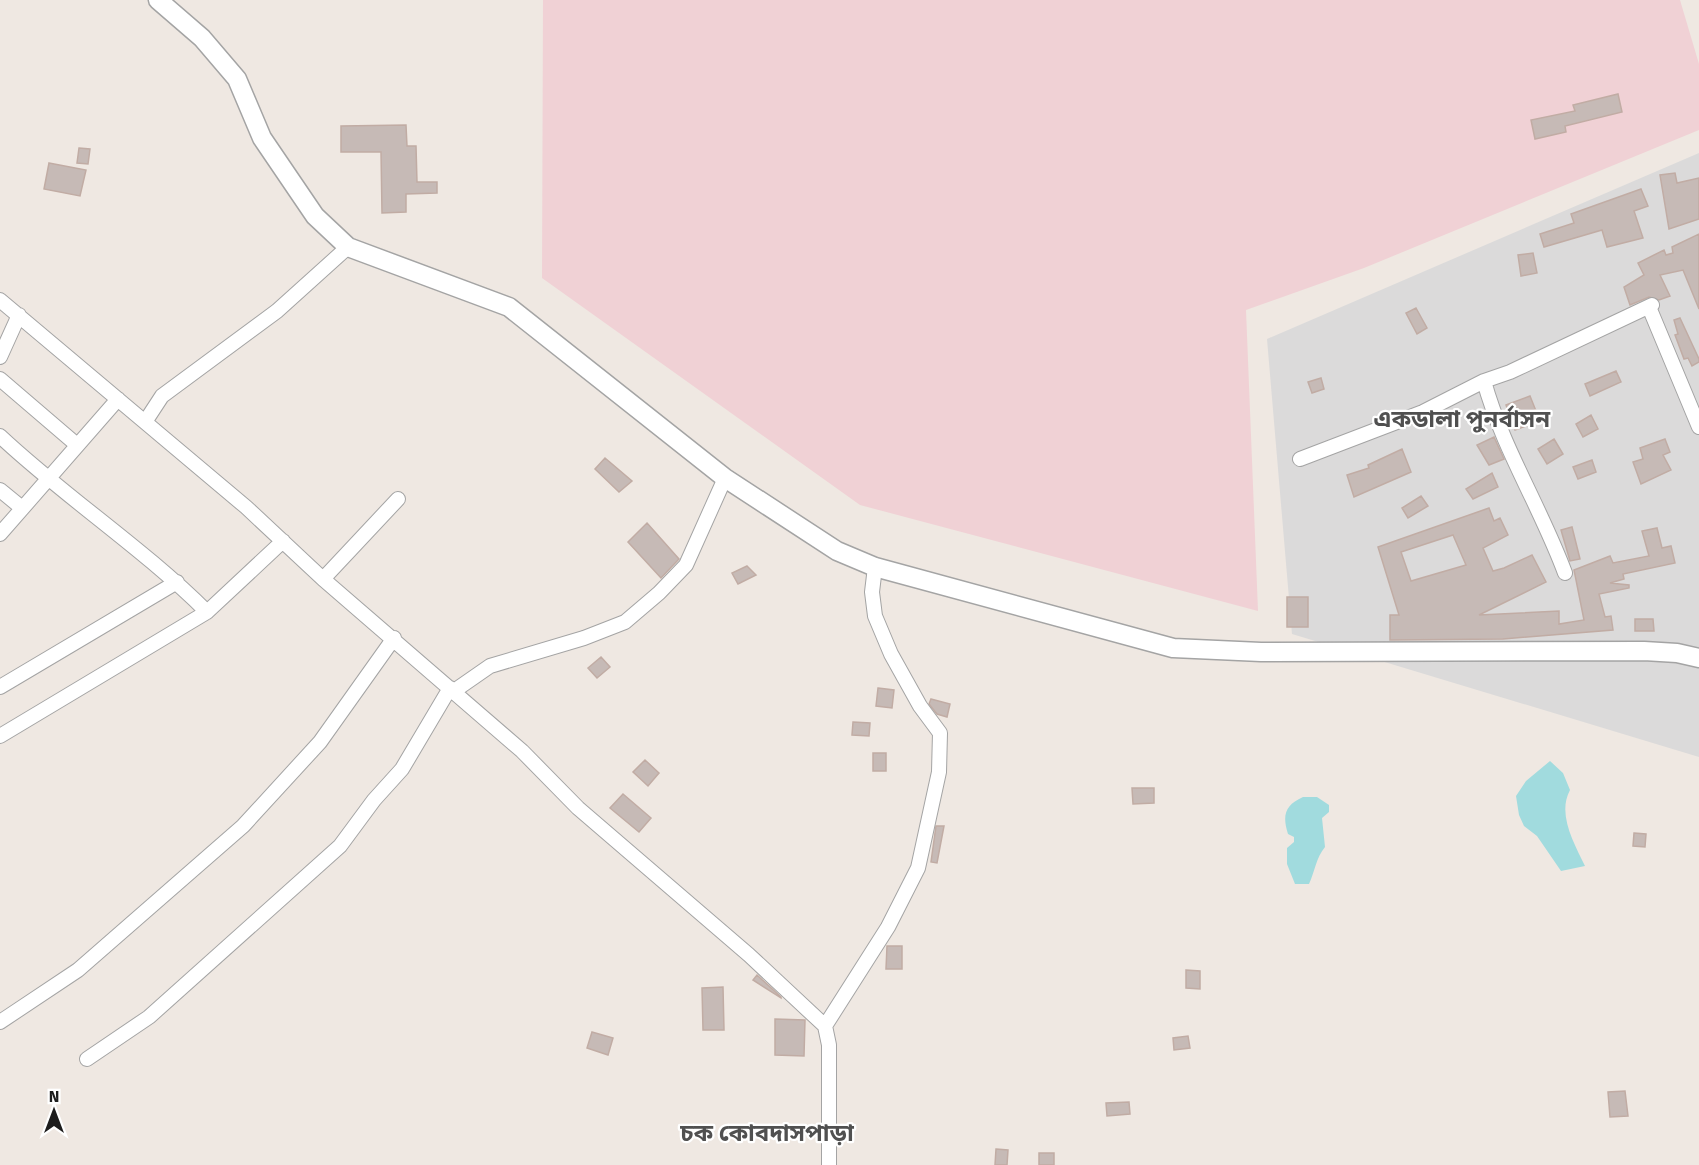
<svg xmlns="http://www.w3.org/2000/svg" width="1699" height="1165" font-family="'Fira Sans','Noto Sans Bengali',sans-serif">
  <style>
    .residential { fill: #dbdada }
    .commercial { fill: #f0d1d5 }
    .water { fill: #a1dbde }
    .building { fill: #c6bab6; stroke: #c1aca4; stroke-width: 1.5; fill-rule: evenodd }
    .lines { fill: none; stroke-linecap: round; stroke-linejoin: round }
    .minor-casing { stroke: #a4a4a4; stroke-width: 16 }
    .tertiary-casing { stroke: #a4a4a4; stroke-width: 21 }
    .minor { stroke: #fff; stroke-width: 14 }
    .tertiary { stroke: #fff; stroke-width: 18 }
    .labels { text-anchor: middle; stroke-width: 4.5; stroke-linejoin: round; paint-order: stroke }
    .quarter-label { font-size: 24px; font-weight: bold; fill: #505050; stroke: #fff }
  </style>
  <rect width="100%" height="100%" fill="#efe8e2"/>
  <path class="residential" d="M1699 153V757L1292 634 1267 339Z"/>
  <path class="commercial" d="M543 0H1680L1699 64V130L1364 268 1246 310 1258 611 860 505 542 278Z"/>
  <path class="water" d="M1550 761 1563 773 1570 790C1557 814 1574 843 1585 866L1561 871 1537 836 1524 826 1519 815 1516 796 1526 781Z
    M1303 797H1317L1329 805V812L1322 818 1325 847C1316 858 1315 871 1309 884H1295L1287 864V848L1294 842V837L1288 834C1282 815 1285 805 1303 797Z"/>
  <path class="building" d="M1618 94 1622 112 1565 126 1566 132 1535 139 1531 120 1575 111 1573 105Z
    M406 125 407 146H416L417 182H437V193L406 194V212L382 213 381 152H341V126Z
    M79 148 90 149 88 164 77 163Z
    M49 163 86 170 80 196 44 189Z
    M1675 173 1677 183 1699 178V219L1669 229 1660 175Z
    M1641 189 1648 206 1634 211 1643 238 1607 247 1602 230 1544 247 1540 234 1574 223 1571 214Z
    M1699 234V309L1683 270 1660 275 1670 296 1659 300 1649 297 1630 305 1624 287 1644 275 1638 263 1664 250 1666 255 1673 253 1672 247Z
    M1533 253 1537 273 1521 276 1518 255Z
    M1416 308 1427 328 1417 334 1406 313Z
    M1680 318 1699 359V362L1692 366 1688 358 1684 359 1675 335 1678 334 1674 320Z
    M1616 371 1621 382 1590 396 1585 384Z
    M1321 378 1324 389 1312 393 1308 382Z
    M1530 396 1540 421 1515 430 1506 405Z
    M1591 415 1598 429 1583 437 1576 424Z
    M1494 437 1504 459 1489 465 1477 445Z
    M1554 439 1563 454 1547 464 1538 449Z
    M1665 439 1670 452 1663 455 1671 470 1641 484 1633 462 1643 459 1640 448Z
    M1402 449 1411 472 1354 497 1347 475 1369 468 1368 465Z
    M605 458 632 481 619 492 595 469Z
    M1592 460 1596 472 1578 479 1573 467Z
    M1492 473 1498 487 1473 499 1466 489Z
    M1421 496 1428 506 1408 518 1402 508Z
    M1489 508 1494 521 1500 518 1508 535 1483 548 1493 571 1504 568 1532 555 1546 582 1479 615 1559 611V624L1584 620 1574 570 1610 556 1613 563 1649 556 1642 531 1657 528 1662 548 1671 546 1675 563 1623 574 1624 579 1610 583 1629 585V588L1599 594 1605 617 1611 616 1613 630 1503 639 1390 640V615H1399L1378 547ZM1453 535 1466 565 1411 581 1401 552Z
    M647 523 679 559 661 578 628 542Z
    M1572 527 1580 559 1570 561 1561 530Z
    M747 566 756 575 738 584 732 573Z
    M1287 597H1308V627H1287Z
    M1635 619H1653L1654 631H1635Z
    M601 657 610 667 597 678 588 668Z
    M878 688 894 690 892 708 876 706Z
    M931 699 950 704 947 717 937 714 929 704Z
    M853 722 870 723 869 736 852 735Z
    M873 753H886V771H873Z
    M645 760 659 773 648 786 633 772Z
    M1132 788H1154V803L1133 804Z
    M623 794 651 818 639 832 610 808Z
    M936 826H944L937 863 931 862Z
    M1634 833 1646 834 1645 847 1633 846Z
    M887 946H902V969H886Z
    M1186 970 1200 971V989L1186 988Z
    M757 975 781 997V998L753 980Z
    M723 987 724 1030H703L702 988Z
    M775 1019 805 1020 804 1056 775 1055Z
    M592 1032 613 1038 608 1055 587 1048Z
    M1188 1036 1190 1048 1174 1050 1173 1038Z
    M1625 1091 1628 1116 1610 1117 1608 1092Z
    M1129 1102 1130 1114 1107 1116 1106 1103Z
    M996 1149 1008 1150 1007 1165H995Z
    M1039 1153H1054V1165H1039Z"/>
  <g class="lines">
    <g class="minor-casing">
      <path id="minor" d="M0 300 246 507 323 579 522 751 578 808 749 955 825 1026 829 1045V1165
        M1649 307 1699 427
        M0 357 19 315
        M0 379 77 445
        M145 422 162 396 277 311 348 247
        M0 436C66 498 143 548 207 612
        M1300 459 1423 412 1484 381
        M0 490 22 508
        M0 534 118 399
        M1565 573C1541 508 1502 447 1484 381L1510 372 1652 305
        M323 579 398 499
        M0 687 177 582
        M454 691 490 666 584 638 625 622 659 593 686 565 725 478
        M0 736 207 612 283 541
        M0 1022 78 970 243 826 320 742 394 638
        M825 1026 888 927 918 868 939 772 940 733 920 706 891 654 875 616 872 592 875 567
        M87 1059 149 1017 340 846 374 800 402 769 450 688"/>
    </g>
    <g class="tertiary-casing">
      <path id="tertiary" d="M158 0 202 38 237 79 262 138 315 216 348 247 509 307 725 478 837 551 875 567 1173 648 1261 652 1644 651 1677 653 1699 658"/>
    </g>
    <use href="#minor" class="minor"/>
    <use href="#tertiary" class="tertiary"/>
  </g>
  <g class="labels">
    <g class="quarter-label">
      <text x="1462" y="427">একডালা পুনর্বাসন</text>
      <text x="767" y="1141">চক কোবদাসপাড়া</text>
    </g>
  </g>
  <g transform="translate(54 1111)" stroke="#ffffff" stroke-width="4.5" paint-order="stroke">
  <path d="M0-4.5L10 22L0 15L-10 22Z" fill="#1d1d1d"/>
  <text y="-9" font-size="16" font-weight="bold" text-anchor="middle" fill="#1d1d1d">N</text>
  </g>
</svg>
